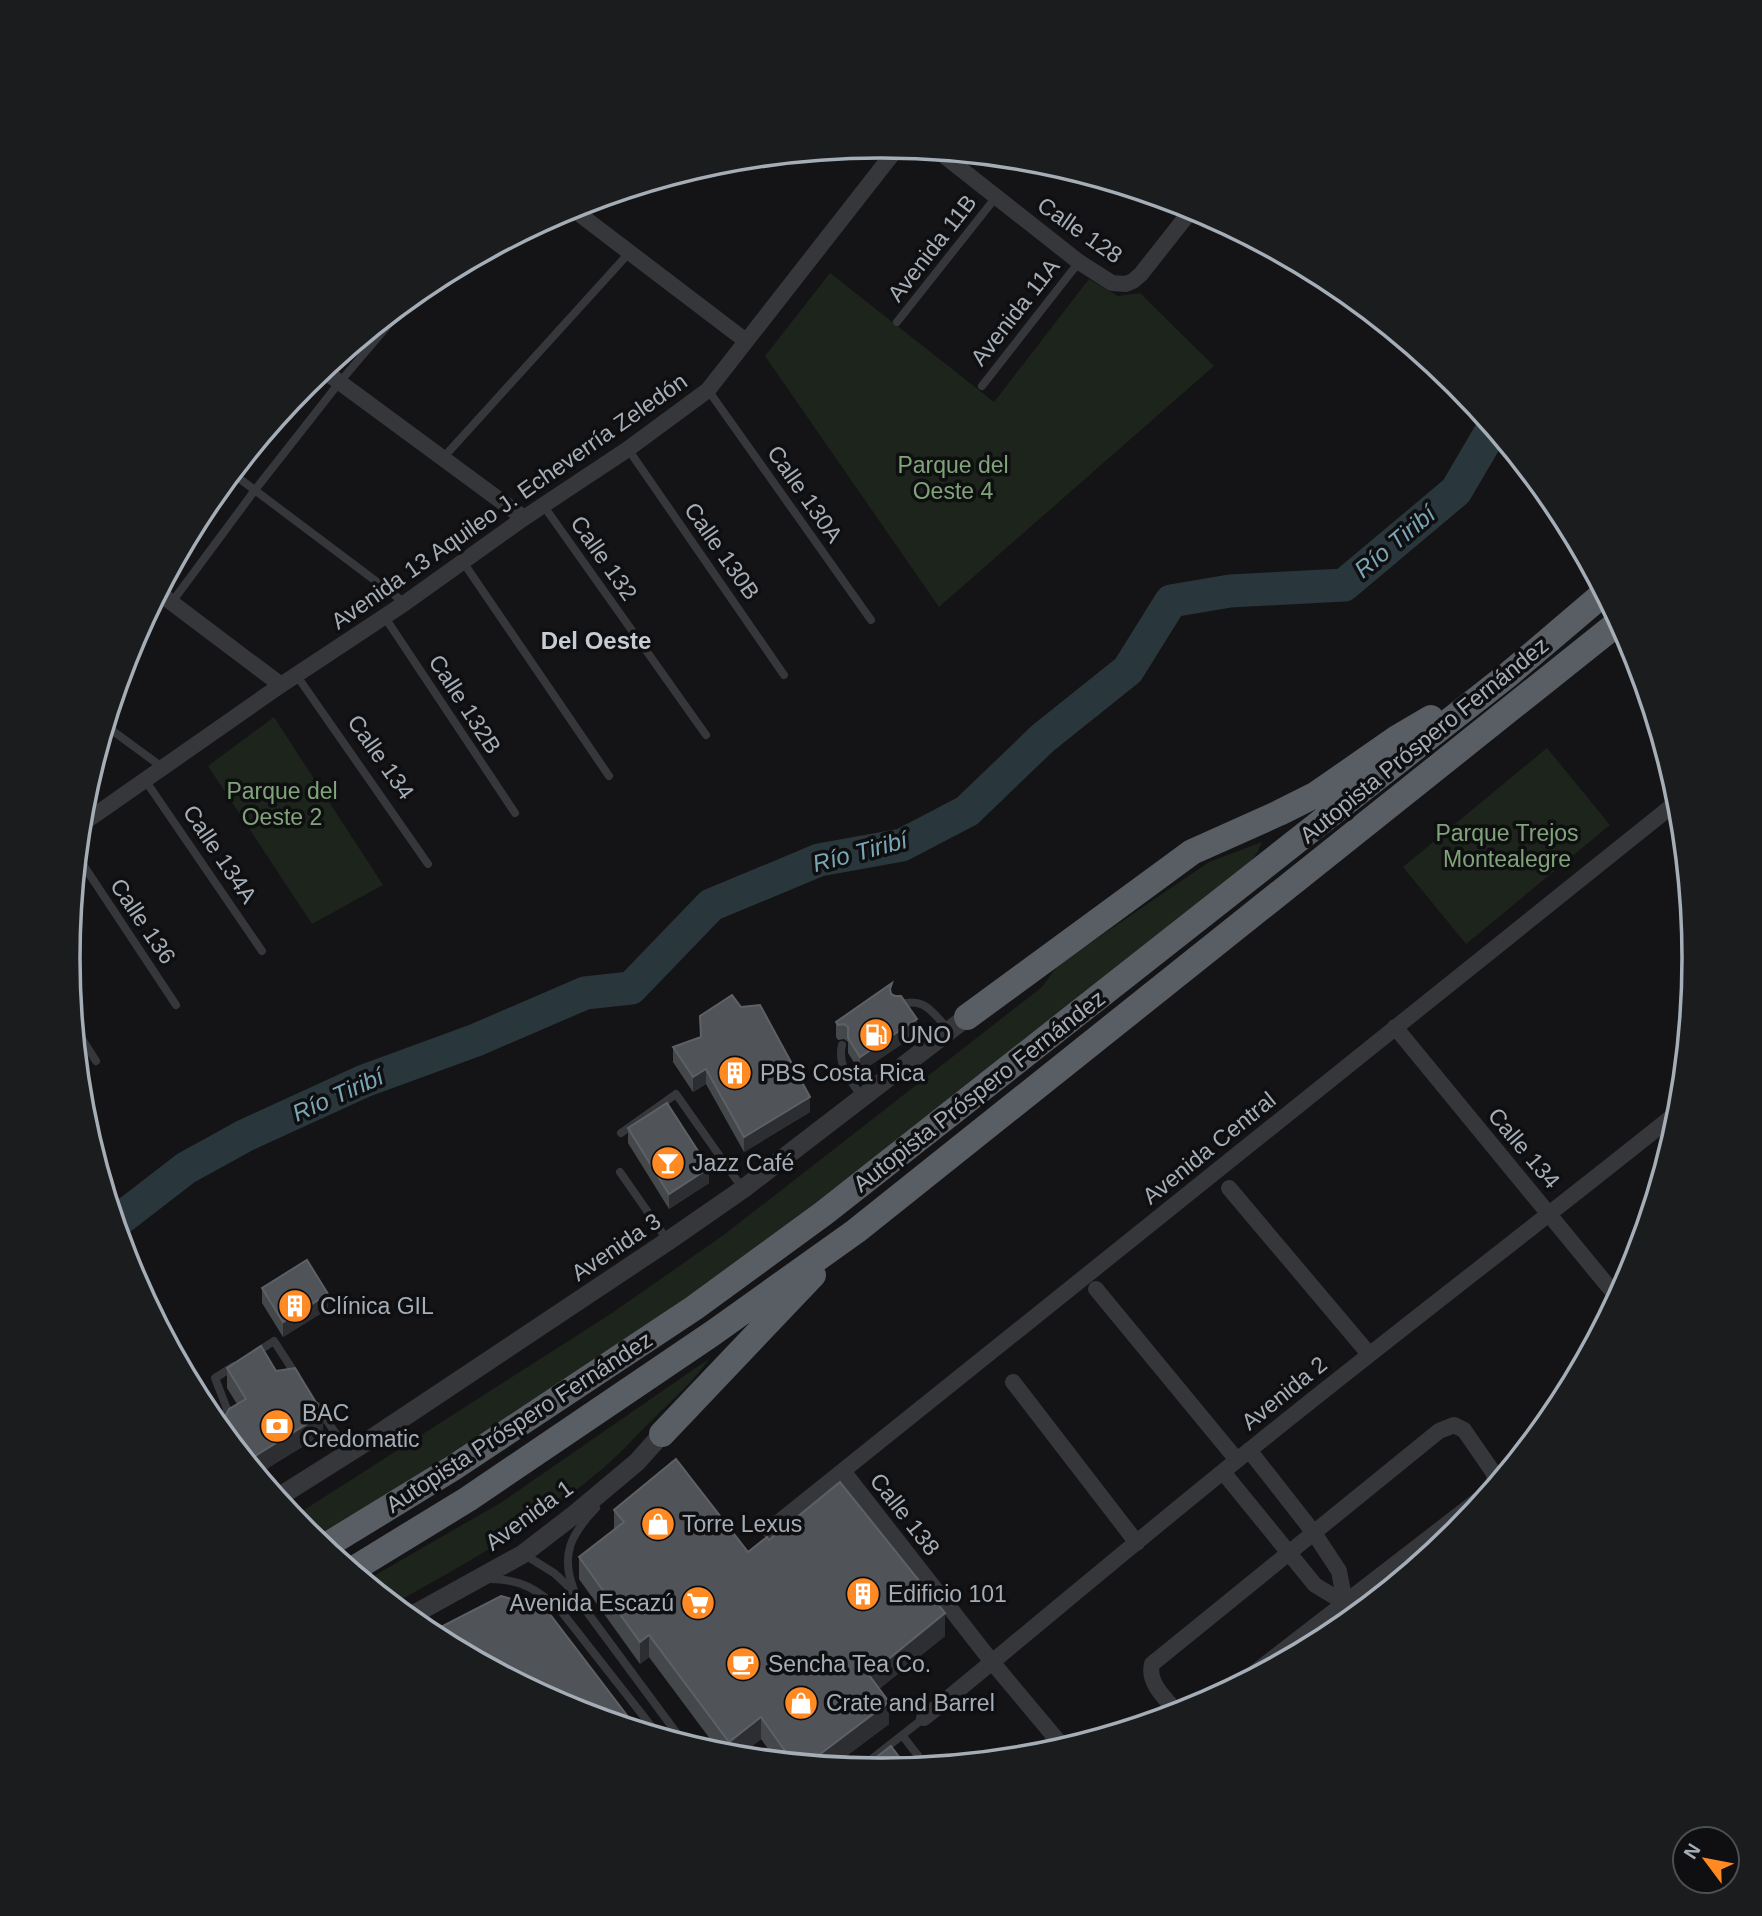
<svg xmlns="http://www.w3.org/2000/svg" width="1762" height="1916" font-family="Helvetica,sans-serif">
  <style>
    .green { fill: #1c241c }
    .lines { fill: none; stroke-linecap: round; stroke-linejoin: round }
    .river { stroke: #29363b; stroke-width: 33 }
    .service { stroke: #35373b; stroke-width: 8 }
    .minor { stroke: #35373b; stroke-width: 16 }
    .tertiary { stroke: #35373b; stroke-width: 19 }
    .trunk { stroke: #585e64; stroke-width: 26 }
    .wall { fill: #45484b }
    .shaded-wall { fill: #2d2e31 }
    .building { fill: #505357; stroke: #5d6166; stroke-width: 2 }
    .labels { text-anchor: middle; stroke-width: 7; stroke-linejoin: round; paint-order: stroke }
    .street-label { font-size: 23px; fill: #a5aeb7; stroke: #0f0f11 }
    .park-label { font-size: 23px; fill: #80a47a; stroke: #0f0f11 }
    .poi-label { font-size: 23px; fill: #a5aeb7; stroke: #0f0f11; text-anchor: start }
    .water-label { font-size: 24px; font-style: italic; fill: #79a5b5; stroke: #0f0f11 }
    .neighbourhood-label { font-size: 24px; font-weight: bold; fill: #c6ccd3; stroke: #0f0f11 }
    .rim { fill: none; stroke: #a5aeb7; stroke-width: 3.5 }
  </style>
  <rect width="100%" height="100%" fill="#141416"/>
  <path class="green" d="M830 273 994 402 1089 279 1118 296 1140 293 1214 366 939 607 765 356Z
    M274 717 383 885 312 924 208 766Z
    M1547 748 1610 825 1466 944 1403 867Z
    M1262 842 1257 853 1246 868 744 1263 395 1493 314 1539 306 1532 293 1517 612 1313 725 1234 1042 987 1058 965 1209 862Z
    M710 1358C692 1383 672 1400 651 1421 635 1437 619 1455 601 1470 538 1523 464 1565 393 1604L365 1581 502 1502Z"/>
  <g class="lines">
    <path class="river" d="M116 1222 186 1168 217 1151 244 1136 364 1081 476 1040 585 993 631 988 711 905 819 860 902 845 967 811 1043 738 1128 670 1171 601 1230 591 1344 585 1456 491 1493 428"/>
    <path class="service" d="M897 322 996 197
      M982 386 1079 262
      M708 390 871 620
      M628 449 784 675
      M443 458 629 253
      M232 473 405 603
      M543 505 706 735
      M463 562 609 776
      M172 602 255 490 339 383 412 297
      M384 616 515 813
      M297 676 428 864
      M106 726 162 767
      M145 780 262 951
      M78 857 176 1005
      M896 1005C925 996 931 1011 949 1030
      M75 1028 96 1061
      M842 1045C837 1066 851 1081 862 1097
      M621 1133 676 1094 743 1189
      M620 1172 668 1241
      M254 1354 274 1341 296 1375
      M317 1406 349 1453
      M222 1430 227 1409 215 1378 234 1366
      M525 1555 554 1573 567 1585 684 1743
      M490 1579C522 1579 538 1590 561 1611L659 1736
      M574 1590C560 1555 571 1534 596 1508
      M902 1735 926 1766
      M859 1769 924 1718"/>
    <path class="minor" d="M938 151 1079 262 1112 283 1126 284 1133 281 1141 274 1193 208
      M570 207 746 341
      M323 370 524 518
      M159 593 281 685
      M82 824 281 685 405 603 524 518 628 449 708 390 898 147
      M1395 1027 1617 1297
      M1229 1188 1369 1354
      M1096 1289 1237 1460
      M1013 1382 1137 1543
      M1249 1450 1314 1533 1339 1571 1345 1603
      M843 1471 992 1662 1064 1748
      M1223 1472 1315 1585 1345 1603 1355 1616
      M769 1530 1678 801
      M1178 1713C1166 1699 1147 1683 1152 1664L1439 1431 1454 1425 1464 1430 1493 1472 1496 1482 1487 1493 1241 1683
      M924 1718C1033 1629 1141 1537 1251 1449 1392 1335 1537 1225 1679 1111"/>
    <path class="tertiary" d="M277 1498 377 1435 668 1241 743 1189 967 1017
      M409 1617 523 1554 575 1514 637 1462 662 1434"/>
    <path class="trunk" d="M967 1017 1192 852 1279 813 1315 795 1397 738 1431 718
      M662 1434 813 1275
      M324 1547 453 1468 694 1308 824 1213 1509 674 1603 594
      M352 1570 468 1499 713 1333 856 1231 1619 622"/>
  </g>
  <path class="wall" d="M892 995 917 1034 860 1072 848 1053V1042L844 1039 838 1040 836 1037V1022Z
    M700 1016 810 1112 744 1152 706 1084 693 1092 673 1062V1047L700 1037Z
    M628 1128 709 1183 669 1209 628 1143Z
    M262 1288 328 1309 283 1337 262 1303Z
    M227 1368 276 1371 323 1434 258 1474 205 1409 221 1417 226 1415 237 1404 227 1388Z
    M614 1510 748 1552 769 1540 945 1636 879 1689 889 1724 833 1766 776 1760 761 1739 738 1757 722 1755 649 1657 640 1664 579 1579V1557L614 1530Z"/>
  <path class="shaded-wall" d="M917 1019V1034L860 1072V1057Z
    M706 1069V1084L693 1092V1077Z
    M810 1097V1112L744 1152V1137Z
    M709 1168V1183L669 1209V1194Z
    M328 1294V1309L283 1337V1322Z
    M323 1414V1434L258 1474 247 1461Z
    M945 1613V1636L869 1697V1675Z
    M649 1635V1657L640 1664V1642Z
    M889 1702V1724L833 1766 807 1764Z
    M761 1717V1739L738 1757 729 1756V1742Z"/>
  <path class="building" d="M892 983 890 989 891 994 895 996H901L917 1019 860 1057 848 1038V1027L844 1024 838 1025 836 1022Z
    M732 995 741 1007 760 1005 810 1097 744 1137 706 1069 693 1077 673 1047 701 1037 700 1016Z
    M667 1103 709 1168 669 1194 628 1128Z
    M307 1260 328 1294 283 1322 262 1288Z
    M261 1346 276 1371 295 1368 323 1414 247 1461 228 1429 224 1432 205 1409 195 1390 202 1386 216 1408 217 1414 221 1417 226 1415 229 1409 246 1399 227 1368Z
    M676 1459 748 1552 767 1537 769 1540 840 1482 945 1613 869 1675 889 1702 807 1764 793 1762 761 1717 729 1742 649 1635 640 1642 579 1557 624 1522 614 1510Z
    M501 1596 546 1609 638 1730 570 1709 549 1698 544 1691 540 1693 429 1633Z
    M891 1746 903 1762 910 1757 917 1767 881 1771 861 1769Z"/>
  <defs>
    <g id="fuel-disc" transform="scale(1.75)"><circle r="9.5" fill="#ff8a23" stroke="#0f0f11"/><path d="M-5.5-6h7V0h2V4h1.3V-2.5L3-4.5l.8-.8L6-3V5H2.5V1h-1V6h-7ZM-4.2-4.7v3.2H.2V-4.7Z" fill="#fff"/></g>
    <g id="building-disc" transform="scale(1.75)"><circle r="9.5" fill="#ff8a23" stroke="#0f0f11"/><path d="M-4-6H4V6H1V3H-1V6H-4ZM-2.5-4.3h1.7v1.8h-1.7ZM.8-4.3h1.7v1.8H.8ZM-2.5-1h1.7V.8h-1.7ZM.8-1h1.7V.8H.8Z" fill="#fff"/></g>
    <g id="bar-disc" transform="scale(1.75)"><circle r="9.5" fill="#ff8a23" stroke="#0f0f11"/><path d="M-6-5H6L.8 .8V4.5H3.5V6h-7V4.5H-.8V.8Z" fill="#fff"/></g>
    <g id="bank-disc" transform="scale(1.75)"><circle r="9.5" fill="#ff8a23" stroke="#0f0f11"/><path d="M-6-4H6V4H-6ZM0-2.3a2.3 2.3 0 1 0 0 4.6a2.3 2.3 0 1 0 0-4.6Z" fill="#fff"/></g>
    <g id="shop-disc" transform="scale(1.75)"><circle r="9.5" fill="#ff8a23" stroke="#0f0f11"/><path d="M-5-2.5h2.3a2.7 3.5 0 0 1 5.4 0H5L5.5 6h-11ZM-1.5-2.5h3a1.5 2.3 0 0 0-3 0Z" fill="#fff"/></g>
    <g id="supermarket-disc" transform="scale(1.75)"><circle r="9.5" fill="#ff8a23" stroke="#0f0f11"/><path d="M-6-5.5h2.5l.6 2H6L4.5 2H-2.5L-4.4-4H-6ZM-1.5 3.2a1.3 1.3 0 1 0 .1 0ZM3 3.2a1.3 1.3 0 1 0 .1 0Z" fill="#fff"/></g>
    <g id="cafe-disc" transform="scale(1.75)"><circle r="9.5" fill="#ff8a23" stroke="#0f0f11"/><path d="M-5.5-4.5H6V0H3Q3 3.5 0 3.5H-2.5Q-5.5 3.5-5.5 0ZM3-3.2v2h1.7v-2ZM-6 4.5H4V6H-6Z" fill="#fff"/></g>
  </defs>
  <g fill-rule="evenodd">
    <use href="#fuel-disc" x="876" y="1035"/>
    <use href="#building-disc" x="735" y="1073"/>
    <use href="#bar-disc" x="668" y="1163"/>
    <use href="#building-disc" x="295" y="1306"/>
    <use href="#bank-disc" x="277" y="1426"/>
    <use href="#shop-disc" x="658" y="1524"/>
    <use href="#building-disc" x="863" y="1594"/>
    <use href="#supermarket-disc" x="698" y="1603"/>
    <use href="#cafe-disc" x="743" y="1664"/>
    <use href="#shop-disc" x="801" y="1703"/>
  </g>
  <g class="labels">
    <g class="street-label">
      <text transform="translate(1080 230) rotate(35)" y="8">Calle 128</text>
      <text transform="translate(932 248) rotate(-52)" y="8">Avenida 11B</text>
      <text transform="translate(1015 312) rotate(-52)" y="8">Avenida 11A</text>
      <text transform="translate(805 494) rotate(55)" y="8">Calle 130A</text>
      <text transform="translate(509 501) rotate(-35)" y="8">Avenida 13 Aquileo J. Echeverría Zeledón</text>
      <text transform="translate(722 551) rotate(55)" y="8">Calle 130B</text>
      <text transform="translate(604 558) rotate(55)" y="8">Calle 132</text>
      <text transform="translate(465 704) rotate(57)" y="8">Calle 132B</text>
      <text transform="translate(1424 740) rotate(-39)" y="8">Autopista Próspero Fernández</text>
      <text transform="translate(381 757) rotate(55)" y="8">Calle 134</text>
      <text transform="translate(220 854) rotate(56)" y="8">Calle 134A</text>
      <text transform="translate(143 921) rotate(56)" y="8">Calle 136</text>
      <text transform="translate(979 1091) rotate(-38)" y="8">Autopista Próspero Fernández</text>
      <text transform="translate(1209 1148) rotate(-39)" y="8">Avenida Central</text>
      <text transform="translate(1524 1148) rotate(50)" y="8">Calle 134</text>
      <text transform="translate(616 1247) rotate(-34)" y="8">Avenida 3</text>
      <text transform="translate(1284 1393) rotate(-39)" y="8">Avenida 2</text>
      <text transform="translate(519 1422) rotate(-33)" y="8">Autopista Próspero Fernández</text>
      <text transform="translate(905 1514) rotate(52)" y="8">Calle 138</text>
      <text transform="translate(529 1515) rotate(-36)" y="8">Avenida 1</text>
    </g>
    <g class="park-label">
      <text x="953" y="473">Parque del<tspan x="953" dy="26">Oeste 4</tspan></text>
      <text x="282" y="799">Parque del<tspan x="282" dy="26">Oeste 2</tspan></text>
      <text x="1507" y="841">Parque Trejos<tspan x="1507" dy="26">Montealegre</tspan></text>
    </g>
    <g class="poi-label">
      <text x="900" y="1043">UNO</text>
      <text x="760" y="1081">PBS Costa Rica</text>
      <text x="692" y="1171">Jazz Café</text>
      <text x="320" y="1314">Clínica GIL</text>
      <text x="302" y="1421">BAC<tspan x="302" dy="26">Credomatic</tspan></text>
      <text x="682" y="1532">Torre Lexus</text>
      <text x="888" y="1602">Edificio 101</text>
      <text x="674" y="1611" text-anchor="end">Avenida Escazú</text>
      <text x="768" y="1672">Sencha Tea Co.</text>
      <text x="826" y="1711">Crate and Barrel</text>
    </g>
    <g class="water-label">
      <text transform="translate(1395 542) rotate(-40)" y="8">Río Tiribí</text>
      <text transform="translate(860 852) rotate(-15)" y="8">Río Tiribí</text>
      <text transform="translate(338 1095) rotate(-24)" y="8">Río Tiribí</text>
    </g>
    <g class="neighbourhood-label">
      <text x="596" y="649">Del Oeste</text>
    </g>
  </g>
  <path d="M0 0H1762V1916H0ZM880 158H882A800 800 0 0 1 1682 958V958A800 800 0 0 1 882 1758H880A800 800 0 0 1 80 958V958A800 800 0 0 1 880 158Z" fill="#1b1c1e" fill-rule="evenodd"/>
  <path class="rim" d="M880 158H882A800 800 0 0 1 1682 958V958A800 800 0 0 1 882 1758H880A800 800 0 0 1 80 958V958A800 800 0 0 1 880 158Z"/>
  <g transform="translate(1706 1860) rotate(302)"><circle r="33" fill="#0f0f11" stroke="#4b4f53" stroke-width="2"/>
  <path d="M0-5L12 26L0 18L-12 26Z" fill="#ff8a23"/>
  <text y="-10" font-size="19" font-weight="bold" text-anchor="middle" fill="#a5aeb7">N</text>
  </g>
</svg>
